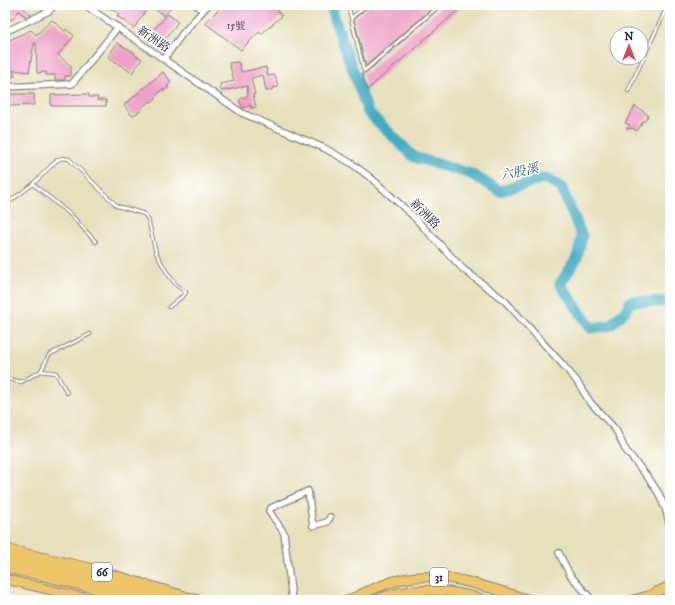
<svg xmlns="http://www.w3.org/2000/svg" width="675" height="605" font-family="'IM FELL DW Pica','Noto Serif TC',serif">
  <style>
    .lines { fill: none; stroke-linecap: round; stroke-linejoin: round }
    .river { stroke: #42abc2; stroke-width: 11 }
    .building { fill: #eea1c6 }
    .lane-casing { stroke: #84817c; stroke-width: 4.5 }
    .street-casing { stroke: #84817c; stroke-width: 8 }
    .primary-casing { stroke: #84817c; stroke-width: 11 }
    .highway-casing { stroke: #84817c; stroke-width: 12 }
    .lane { stroke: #fff; stroke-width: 2.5 }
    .street { stroke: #fff; stroke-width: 5.5 }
    .primary { stroke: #eec569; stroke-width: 9 }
    .highway { stroke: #eec569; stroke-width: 10 }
    .rail { stroke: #22223b; stroke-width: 2 }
    .labels { text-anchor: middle; stroke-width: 3; stroke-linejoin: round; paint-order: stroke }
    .number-label { font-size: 10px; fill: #55425e }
    .shield { fill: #fff; stroke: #646476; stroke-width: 1 }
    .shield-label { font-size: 11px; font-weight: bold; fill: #22223b }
    .street-label { font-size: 12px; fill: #22223b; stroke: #fff }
    .water-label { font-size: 13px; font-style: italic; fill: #306078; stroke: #fff }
  </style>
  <rect width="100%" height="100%" fill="#fff"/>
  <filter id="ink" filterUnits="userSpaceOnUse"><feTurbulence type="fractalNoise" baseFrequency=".025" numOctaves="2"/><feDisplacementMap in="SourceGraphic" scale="8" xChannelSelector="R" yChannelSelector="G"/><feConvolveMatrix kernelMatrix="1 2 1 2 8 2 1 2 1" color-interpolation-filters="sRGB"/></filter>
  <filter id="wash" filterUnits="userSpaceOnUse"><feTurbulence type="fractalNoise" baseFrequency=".012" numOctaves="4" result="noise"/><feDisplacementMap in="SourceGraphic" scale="16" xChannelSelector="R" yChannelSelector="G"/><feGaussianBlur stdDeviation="0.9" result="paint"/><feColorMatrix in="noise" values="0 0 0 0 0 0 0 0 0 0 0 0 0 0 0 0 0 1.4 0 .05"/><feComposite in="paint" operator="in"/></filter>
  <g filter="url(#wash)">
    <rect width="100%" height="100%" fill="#e7e0bd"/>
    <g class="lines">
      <path class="river" d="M331 5 335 21 368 112 414 157 471 174 500 191 544 178 561 187 582 236 577 258 560 284 591 328 611 325 626 310 631 301 670 302"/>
    </g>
    <g id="blocks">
      <path class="building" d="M5 5H20L31 15 26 17 19 11 12 20 9 19 5 24Z
        M103 5H150L134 28 117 16 119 13Z
        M156 5H173L164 16 154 8Z
        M223 5H273L282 16 261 34 259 32 241 50 205 23Z
        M370 5H436L366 66 354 19Z
        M443 5H464L367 90 362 73H366Z
        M168 14 178 22 165 39 168 41 163 47 148 36Z
        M52 20 65 31 66 29 74 36 58 55 71 66V76H65V80H55V75H46V72L37 73 36 43H34L29 72 13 70 15 76 5 80V42L31 30 36 35Z
        M117 43 134 52 135 55 142 59 132 73 108 57Z
        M238 62V63H239L241 72 266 67 268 76 275 75 278 87 272 88V90L266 91 263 75 251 78 255 94H253L256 107 251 108V105L243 108 239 100 248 95 247 86 221 91 220 84 234 81 229 63Z
        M163 72 171 82 167 86 169 87 164 91 163 89 155 97 156 99 151 102 150 101 141 108 142 110 132 116 124 105Z
        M6 94H34V105L7 106Z
        M89 94V97H98L97 100H106V106H51V95Z
        M635 106 647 114 648 116 645 121H643L637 131 633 128 626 129 630 125 625 123Z"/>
    </g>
  </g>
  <g filter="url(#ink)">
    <use href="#blocks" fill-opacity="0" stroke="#84817c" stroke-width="1"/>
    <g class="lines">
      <g class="lane-casing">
        <path id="lane" d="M348 5 364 71 440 5
          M351 18 367 5
          M628 91 668 5
          M33 184 72 216 96 242
          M5 205 33 184 57 160 62 158 69 159 117 206 135 211 144 214 148 219 156 253 166 271 176 285 186 292 185 294 169 307
          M41 371 49 355 90 334
          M5 378 21 382 41 371 56 373 67 393"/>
      </g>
      <g class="street-casing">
        <path id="street" d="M85 5 242 113 324 148 351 163 371 178 412 215 463 269 505 301 564 366 576 380 590 402 616 430 625 449 650 480 659 494 666 511 670 526
          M196 5 203 10
          M5 32 49 11 55 5
          M164 59 183 33 208 5
          M5 87 72 84 118 27
          M559 553 570 575 592 600
          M292 600 284 533 269 511 271 508 308 491 313 526 327 522 330 517"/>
      </g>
      <g class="primary-casing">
        <path id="primary" d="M5 549 90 568 198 600
          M5 579 92 600
          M349 600C366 592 384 583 403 579 447 570 490 589 531 600
          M377 600C408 585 453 589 484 600
          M633 600 648 596 670 586"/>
      </g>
      <g class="highway-casing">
        <path id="highway" d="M5 559 35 564 182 600
          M5 567 33 573 143 600"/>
      </g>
      <use href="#lane" class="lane"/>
      <use href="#street" class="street"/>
      <use href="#primary" class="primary"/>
      <use href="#highway" class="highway"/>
      <path class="rail" d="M659 600 670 594"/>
    </g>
  </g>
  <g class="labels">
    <g class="number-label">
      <text x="236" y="29">15號</text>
    </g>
    <g class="shield">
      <rect x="92" y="563" width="20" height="18" rx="3"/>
      <rect x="430" y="568" width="18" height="18" rx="3"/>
    </g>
    <g class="shield-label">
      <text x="102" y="576">66</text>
      <text x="439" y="581">31</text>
    </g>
    <g class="street-label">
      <text transform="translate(154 39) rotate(34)" y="4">新洲路</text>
      <text transform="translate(425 214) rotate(45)" y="4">新洲路</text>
    </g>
    <g class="water-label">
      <text transform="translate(519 171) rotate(-12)" y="5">六股溪</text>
    </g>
  </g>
  <rect width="675" height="605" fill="none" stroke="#fff" stroke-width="20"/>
  <g transform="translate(629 46)"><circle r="19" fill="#ffffff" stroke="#a7a7b1"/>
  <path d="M0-3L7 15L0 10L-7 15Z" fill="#d1495b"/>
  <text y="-6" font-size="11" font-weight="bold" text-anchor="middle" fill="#22223b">N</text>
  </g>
</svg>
